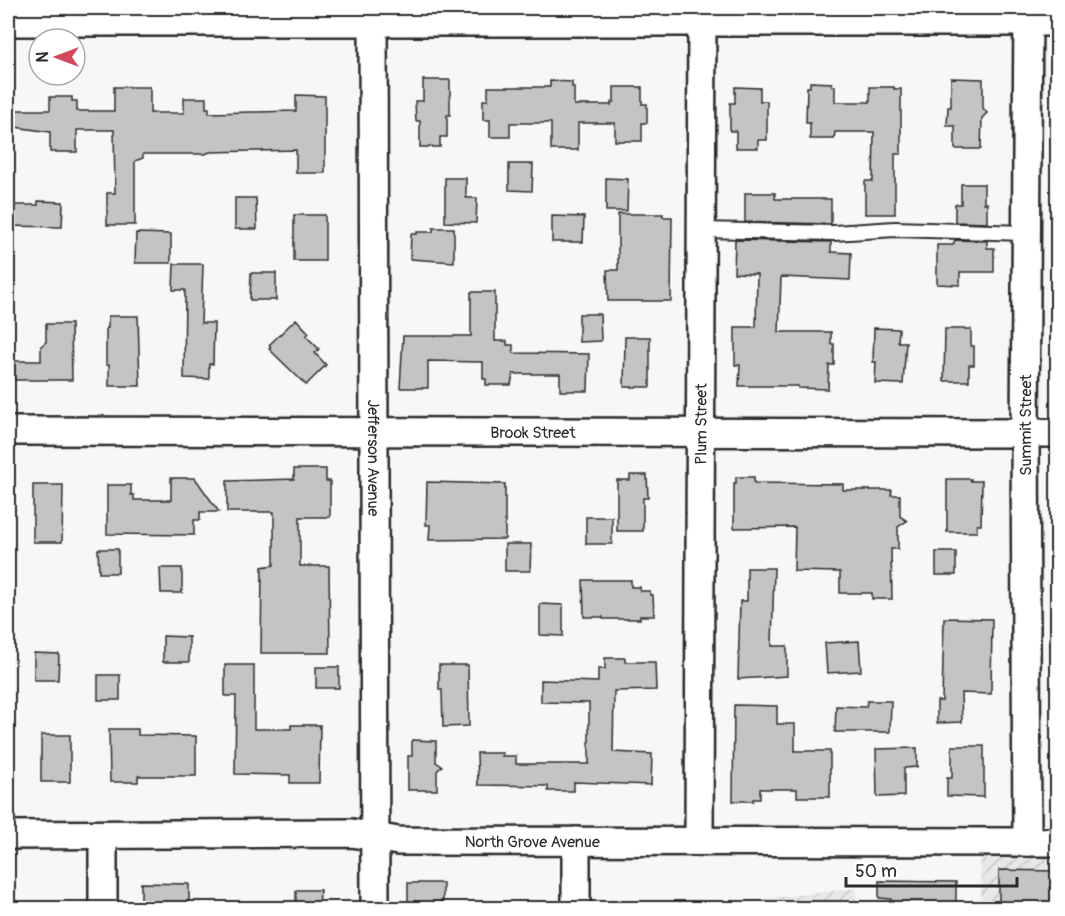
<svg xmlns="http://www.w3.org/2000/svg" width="1065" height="916" font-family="Pangolin,sans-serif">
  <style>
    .industrial { fill: url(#industrial-furrows) }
    .building { fill: #c4c4c4; stroke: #2b2b2b; stroke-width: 1.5 }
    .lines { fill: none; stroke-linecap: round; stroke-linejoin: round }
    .lane-casing { stroke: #2b2b2b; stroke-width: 18 }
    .street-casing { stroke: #2b2b2b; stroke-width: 32 }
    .lane { stroke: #fff; stroke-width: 14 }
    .street { stroke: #fff; stroke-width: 27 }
    .labels { text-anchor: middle; stroke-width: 4.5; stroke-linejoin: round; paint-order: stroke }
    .street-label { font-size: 16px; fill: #2b2b2b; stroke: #fff }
  </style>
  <defs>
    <pattern id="industrial-furrows" width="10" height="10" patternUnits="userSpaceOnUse" patternTransform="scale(1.5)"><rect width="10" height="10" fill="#e8e8e8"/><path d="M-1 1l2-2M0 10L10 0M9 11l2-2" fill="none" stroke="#c7c7c7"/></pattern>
  </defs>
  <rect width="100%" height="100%" fill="#f7f7f7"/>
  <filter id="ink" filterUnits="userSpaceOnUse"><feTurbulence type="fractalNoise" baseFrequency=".0167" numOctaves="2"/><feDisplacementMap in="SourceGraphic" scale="12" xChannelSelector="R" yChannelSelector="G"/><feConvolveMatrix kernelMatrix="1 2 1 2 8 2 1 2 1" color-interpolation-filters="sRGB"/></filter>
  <g filter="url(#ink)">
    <path class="industrial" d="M980 842H1057V908H981Z
      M857 888 855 908H711V905Z"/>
    <path class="building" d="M951 78 983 79V108L987 113 982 118 981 149H955V126H947L948 107H951Z
      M423 80H450V115H447V137H440V147H420V121H416L415 101H423Z
      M550 81 572 82V87H574V105H611V102H614V87H642V104H647V123H642V141H615V123H578V150H551V123H510V137H490V120H483V100H488V87H550Z
      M810 82 832 83V86H835V102H870V87H894V89H901V154H895V214H865V181H873L874 132H835L834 139H810V123H806L807 87H810Z
      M114 87H150V113H184V98H206V108H209V113L296 111V95L325 96V173H296V150L210 152 205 154H143V158L135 161V225H107V193H115L114 130H77V152H50V132L8 126V110H50V97H72V101H77V111H114Z
      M735 87 760 88V101H767V140H758V148H736V131H730V103H735Z
      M509 164H533L532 191 509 190Z
      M445 178H466V198H477L476 223 445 222Z
      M606 178 628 179 627 211H606Z
      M961 184H984V203H987V223L955 222V204H961Z
      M745 193H775V199H831V224L745 222Z
      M235 198H256L257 229H235Z
      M38 201 63 202 62 227 8 226V205H38Z
      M618 214H663V217H672L671 301H608L607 270H618Z
      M294 215H325V261H294Z
      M552 216 584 217 583 242H552Z
      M433 228H454V262L410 259 411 234H417V232H433Z
      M136 233 171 234V263H135Z
      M735 240 831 242V252L851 253 850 280 781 277 779 332H831V344H834V365H829L828 389 798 388V386H739L740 365H735V327H756L757 274 734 273Z
      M955 240 987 241V248H994V272H960V285L937 284V245H953Z
      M174 264H203L201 323H214L213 364H209V379L184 378 185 290H173Z
      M251 273H276V300H250Z
      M471 292H495V341H507V345H513V353L589 354 588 391H560V374H513L511 385H486V379H483V362L428 361V388H400L403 336H471Z
      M579 314H600L601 341 579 342Z
      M108 316H138L140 386H109V365H106V328H108Z
      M296 319 309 333 306 336 319 349 315 353 326 365 306 385 269 349 271 347 269 345Z
      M46 324H71L72 380H8V361H41V346L46 342Z
      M874 328 899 329 898 342H906L903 384 875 383 876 362H873Z
      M945 329H971V346H974V365H969V381H944Z
      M625 337H650V387H624Z
      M294 469H326V481H330V517H300V566H329L330 653H261L262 567 274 565V512H227V481L294 479Z
      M630 475H647L648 498H643V531H617V480H630Z
      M736 477H754V483L843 484V490H892L891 495H900V516L907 521 898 527V549H891L892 599H872V593H840V572L794 571 795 527 734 528V483H736Z
      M171 478H195L219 512H200V520H194V535L107 534V485H131V495H134V500H171Z
      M947 479H971V481H982L981 525H977V532H947Z
      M427 482 505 484V539L429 540 430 525H426Z
      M33 485H63L62 542H33Z
      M586 517H612V544H586Z
      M505 544H531L530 571H505Z
      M98 549H118V573H99Z
      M936 552H956V575H936Z
      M160 568H182V593H161Z
      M747 568H774L772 646H787V676L738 679 740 601H747Z
      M583 580H631V587H640V591H650V595H653L654 616H640V619H603V617H584Z
      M540 604 563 605V636L540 635Z
      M944 618 992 619 991 694 961 693 962 722 937 723V701H942Z
      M163 636 189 637V662H163Z
      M859 641 861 671 827 673 825 643Z
      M34 653 59 654 58 680H34Z
      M605 658H625V662H655L656 690 614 691 613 752 652 754 651 785 574 782V791H548V786L478 785 477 753H502V756H516V764H589V703L541 702V680L598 682V669H605Z
      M225 665H254V729H291V725H320L319 783H290V775L235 774 236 696H225Z
      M439 665H468L469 726 443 727 442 690H439Z
      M316 667H339V688H316Z
      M98 675H120V700H98Z
      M867 701H891L890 732H835L836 706 866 707Z
      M734 705 777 706V724H795V751H830V797H797V789H760V799H753V801H733Z
      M109 729H138V735L196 736V776H138V782H110Z
      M41 735H70V782H41Z
      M412 740 436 741V762L442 766 437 771V790H408V756H412Z
      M952 746H984V797L947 796V778H952Z
      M917 748V767L904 768V796L877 797 876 749Z
      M999 870 1058 871V909H999Z
      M879 881 956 882V909H891V899L879 898Z
      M141 883 189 884V909H141Z
      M408 883H443V901H440V909H408Z
      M296 890H320L319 909H296Z"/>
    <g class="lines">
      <g class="lane-casing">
        <path id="lane" d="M700 230 834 233 895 229 1027 233"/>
      </g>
      <g class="street-casing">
        <g id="street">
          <path id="s1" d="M373 8 375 908"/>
          <path d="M8 22H1058"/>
          <path id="s2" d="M8 431 1058 433"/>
          <path id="s3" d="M8 835 352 833 398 841 1058 842"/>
          <path d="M576 841V908"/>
          <path id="s4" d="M699 841 702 8"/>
          <path id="s5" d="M1027 842 1025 433 1028 8"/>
          <path d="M103 908V835"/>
        </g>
      </g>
      <use href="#lane" class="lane"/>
      <use href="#street" class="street"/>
    </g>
  </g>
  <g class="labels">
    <g class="street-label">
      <text dy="6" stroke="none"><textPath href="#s4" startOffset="417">Plum Street</textPath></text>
      <text dy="6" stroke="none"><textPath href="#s5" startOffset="417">Summit Street</textPath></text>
      <text dy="6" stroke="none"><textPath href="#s2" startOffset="525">Brook Street</textPath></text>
      <text dy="6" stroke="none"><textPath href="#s1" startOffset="450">Jefferson Avenue</textPath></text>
      <text dy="6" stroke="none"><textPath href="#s3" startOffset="525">North Grove Avenue</textPath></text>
    </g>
  </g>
  <rect width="1065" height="916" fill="none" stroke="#fff" stroke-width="30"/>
  <rect x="15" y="15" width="1035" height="886" fill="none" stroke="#2b2b2b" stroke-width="2" filter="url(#ink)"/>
  <g transform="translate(57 57) rotate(270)"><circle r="28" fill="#ffffff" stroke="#aaaaaa" stroke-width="1.5"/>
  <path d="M0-4.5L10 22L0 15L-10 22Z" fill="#d1495b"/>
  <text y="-9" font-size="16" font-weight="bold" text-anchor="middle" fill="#2b2b2b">N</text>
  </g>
  <path d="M846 877v9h171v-9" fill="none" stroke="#2b2b2b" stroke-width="3"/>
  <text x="855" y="877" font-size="18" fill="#2b2b2b" stroke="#ffffff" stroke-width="4.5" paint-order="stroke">50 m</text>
</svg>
